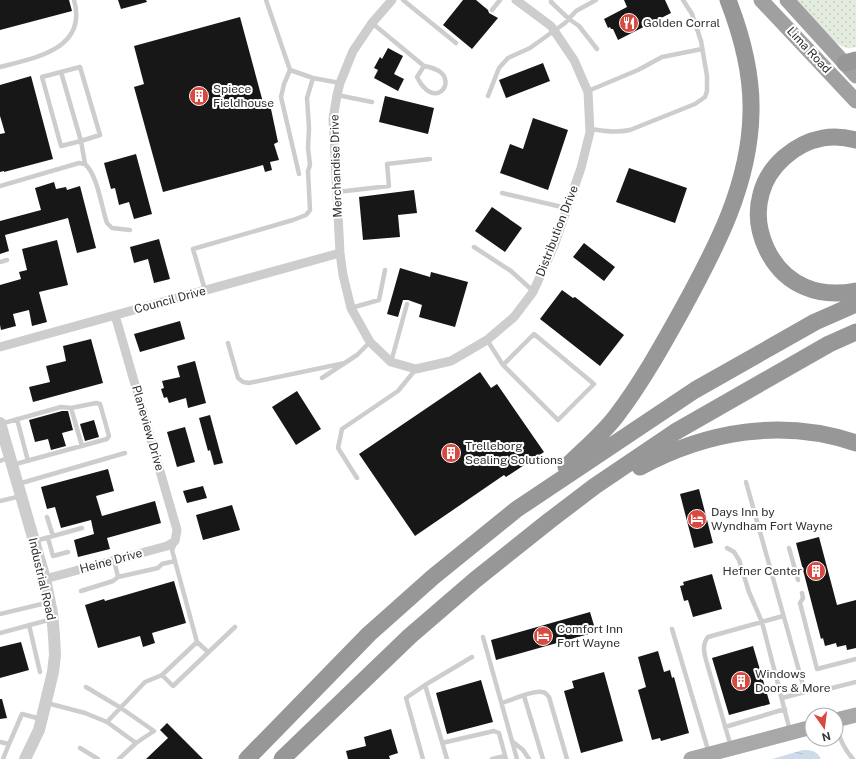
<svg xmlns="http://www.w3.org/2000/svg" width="856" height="759" font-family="'Public Sans',sans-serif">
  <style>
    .grass { fill: url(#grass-dots) }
    .water { fill: url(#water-ripples) }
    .building { fill: #171717 }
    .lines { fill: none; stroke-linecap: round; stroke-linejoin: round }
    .service { stroke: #cdcdcd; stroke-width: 4.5 }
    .minor { stroke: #cdcdcd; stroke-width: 9 }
    .tertiary { stroke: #cdcdcd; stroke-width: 12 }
    .primary { stroke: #a8a8a8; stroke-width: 15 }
    .trunk { stroke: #a0a0a0; stroke-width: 15 }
    .motorway { stroke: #979797; stroke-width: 17 }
    .labels { text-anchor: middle; stroke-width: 4; stroke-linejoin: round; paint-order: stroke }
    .poi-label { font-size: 12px; fill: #303030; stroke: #fff; text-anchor: start }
    .street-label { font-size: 12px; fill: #303030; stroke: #fff }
  </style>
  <defs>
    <pattern id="grass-dots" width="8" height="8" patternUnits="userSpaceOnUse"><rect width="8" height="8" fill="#e4ecdf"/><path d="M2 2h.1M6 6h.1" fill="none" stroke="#c4cbc0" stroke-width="1.8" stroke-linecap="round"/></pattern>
    <pattern id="water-ripples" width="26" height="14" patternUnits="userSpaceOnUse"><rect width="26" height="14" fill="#cddbea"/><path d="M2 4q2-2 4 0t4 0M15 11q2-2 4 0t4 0" fill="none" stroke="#b0bcc9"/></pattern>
  </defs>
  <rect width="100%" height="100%" fill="#fff"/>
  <path class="grass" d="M797 0H856V47C851 48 848 49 844 47 831 43 807 11 797 0Z"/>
  <path class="water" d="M803 750C812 750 817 751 821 759H772Z"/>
  <path class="building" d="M0 0H69L72 11 0 30Z
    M118 0H146L147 2 121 9Z
    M463 0H476L488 10 489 13 498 18 472 49 443 25Z
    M624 0H665L671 13 618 40 613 29H611L610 27 608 28 604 19 627 7Z
    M240 17 264 106 269 105 271 109 278 142 274 144 279 160 270 162 272 170 265 172 263 165 163 192 134 87 144 84 134 46Z
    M388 48 403 56 394 74 404 79 398 91 374 78 378 70 374 68 380 57 382 59Z
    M543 63 550 81 506 98 499 80Z
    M31 76 53 159 4 172V171L0 172V134L5 133 0 116V85Z
    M385 96 434 108 428 134 379 122Z
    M533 118 568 130 548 190 500 173 510 144 523 149Z
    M136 154 152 214 134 219 129 202 119 205 115 188 111 189 104 163Z
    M629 168 687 188 675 223 616 202Z
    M54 182 56 189 66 187 67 190 80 186 96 248 77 253 68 218 5 235 9 251 0 254V221L41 210 35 188Z
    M414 190 417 213 398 215 400 237 363 240 359 197Z
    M492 207 522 228 505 252 475 231Z
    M159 239 170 279 154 283 148 259 134 263 130 247Z
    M57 240 68 285 39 292 47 322 32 326 29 310 13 314 16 326 1 330 0 325V285L21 279 19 272 27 270 22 249Z
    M584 243 615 267 604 281 573 257Z
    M400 268 430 277 431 272 468 282 455 327 419 317 422 305 408 300H403L398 317 387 314Z
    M562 290 573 298 575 297 624 335 600 366 540 319Z
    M180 321 185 339 140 352 134 334Z
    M91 339 103 383 33 402 29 387 50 382 46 366 66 361 63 346Z
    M195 361 206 403 188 408 186 398 169 403 167 397 164 398 161 389 164 388 162 381 180 377 177 366Z
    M480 372 491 388 497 384 544 452 506 477 504 475 415 536 359 454Z
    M297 391 321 429 296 445 272 407Z
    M62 411H68L73 430 62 433 66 446 51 450 48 439 35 442 29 420Z
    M210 415 223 463 214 465 210 450 208 451 199 418Z
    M94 420 99 437 85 441 80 424Z
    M185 427 195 462 177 467 167 432Z
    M108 469 114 491 96 496 102 516 155 501 161 523 107 538 110 549 78 557 74 540 94 534 91 520 61 528 55 507 47 509 41 487Z
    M203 486 207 498 187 503 183 491Z
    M699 489 713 543 694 548 680 494Z
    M232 505 240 530 203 540 196 515Z
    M819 537 837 605 856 600V648L847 650 846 645 837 647 836 643 825 646 823 638 821 639 796 543Z
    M712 574 722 609 693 617 688 600 684 601 680 586 684 585 683 582Z
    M174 581 186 623 152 633 155 643 143 647 140 636 98 648 85 605 104 599 105 601Z
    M590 612 596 632 496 660 491 640Z
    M21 642 29 670 0 678V647Z
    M753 646 770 704 729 715 712 658Z
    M658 651 664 672 670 670 672 678 674 677 689 733 661 741 660 738 652 740 638 690 646 687 638 657Z
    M604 672 623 741 581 753 564 691 574 688 572 681Z
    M481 680 493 722 447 734 436 693Z
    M0 699H2L7 718 0 719Z
    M167 723 203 759H146L168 738 160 730Z
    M391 729 398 753 389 756 390 759H348L346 751 366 746 364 737Z"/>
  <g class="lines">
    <path class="service" d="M266 0 290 70 313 78 340 83
      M403 0 456 43
      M551 0V2L569 19 579 26 597 49
      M492 10 500 0
      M372 23 424 66 417 77C434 111 457 83 439 71 434 68 429 67 424 66
      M0 67C35 58 88 49 74 0
      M290 70 284 84 281 97 299 174
      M61 72 81 141 61 146 42 77 80 67 100 135 81 141 85 164
      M588 91 638 70 662 57 702 49
      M337 95 372 102
      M488 96 499 68 508 58 530 48 565 23 576 11 596 0
      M590 129C604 131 616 133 630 130L695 104 705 97 707 91V76L701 41 692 14 683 0
      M0 186 79 163 85 164C98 176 101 206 107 223L112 228 130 230
      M337 192 389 186 387 164 430 159
      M502 193 566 208
      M474 247 511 271 533 291
      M0 262 7 260
      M205 290 193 249 293 220 306 215 310 210 308 171 310 165 308 148 309 128 307 98 313 78
      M351 308 379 300 385 270
      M487 340 503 365 558 420 594 384 534 334 503 365
      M228 343 238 378 243 382 249 383 345 363
      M391 362 407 304
      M322 378 357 355 370 342
      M71 408 82 446
      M17 419 28 461
      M0 424 61 407 71 408 96 403 100 404 109 436 107 439 12 465
      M0 461 8 458
      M357 478 338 448 342 429 398 391 416 369
      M746 482 805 692 782 698
      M18 484 125 453
      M0 501 21 496
      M47 517 53 536
      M48 538 53 556 68 552
      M35 541 82 528
      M175 543 172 550 197 642
      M727 548 734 552 739 560 749 592 762 622 790 731
      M789 548 798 580
      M118 577 158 568 162 564 175 561
      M81 591 113 581 118 577 114 560
      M802 593 803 598 800 603 817 669 856 659
      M0 614 50 602
      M29 625 40 672
      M672 629 709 753
      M0 633 52 619
      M483 637 517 759
      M162 675 197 642 208 652
      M86 687 121 708 154 731 136 743
      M820 691 856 682
      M524 696 543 759
      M47 703 85 713 107 722 136 743 119 759
      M502 703C512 700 532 690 542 692 546 692 547 695 549 697L567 759
      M107 722 145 682 162 675 173 686 235 627
      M836 725C839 738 844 749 853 759
      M725 727 785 709
      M0 742 9 744 22 714 41 719
      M513 742 523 750 529 759
      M442 743 494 731 499 733 506 759
      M731 747 706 660C704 652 702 644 708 637L783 616
      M80 748 98 759
      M3 759 9 744
      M423 759 406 698 425 685
      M447 759 425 685 472 657
      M492 759 505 756"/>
    <path class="minor" d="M392 0 372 23 353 51 340 83 337 95 333 119 340 253 343 275 351 308 370 342 391 362 416 369 451 361 487 340 514 317 533 292 554 246 581 168 590 132 588 92 574 60 551 26 516 0
      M0 347 340 253
      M45 579 167 546 175 541 177 530 115 315"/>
    <path class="tertiary" d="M0 423 45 579 52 613 54 636 55 655 53 672 39 730 25 759"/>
    <path class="primary" d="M836 720 856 715
      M691 759 812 727"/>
    <path class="trunk" d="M761 0 856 101
      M787 0 856 76"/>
    <path class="motorway" d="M845 63 856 60
      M856 140C845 137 834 136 823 138 795 143 768 166 761 194 751 230 771 273 805 287 821 294 840 294 856 291
      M566 467C582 451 603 434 617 415 642 382 662 346 682 310 716 248 750 184 751 112 752 73 742 36 728 0
      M640 467C707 431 782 418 856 443
      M247 759 369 634 433 577 517 509 695 390 815 322 856 304
      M282 759 410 636 475 580 549 521 595 486 675 432 829 344 856 332"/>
  </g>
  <defs>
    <g id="restaurant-disc" transform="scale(1)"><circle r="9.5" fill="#d84940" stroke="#fff"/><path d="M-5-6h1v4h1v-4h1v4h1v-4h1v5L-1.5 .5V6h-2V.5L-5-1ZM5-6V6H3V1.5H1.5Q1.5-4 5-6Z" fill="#fff"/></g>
    <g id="building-disc" transform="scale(1)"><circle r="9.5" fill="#d84940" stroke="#fff"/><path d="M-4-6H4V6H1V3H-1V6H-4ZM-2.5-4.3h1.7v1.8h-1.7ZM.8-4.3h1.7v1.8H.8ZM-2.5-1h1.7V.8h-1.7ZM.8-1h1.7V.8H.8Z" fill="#fff"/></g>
    <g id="hotel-disc" transform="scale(1)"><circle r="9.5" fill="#d84940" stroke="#fff"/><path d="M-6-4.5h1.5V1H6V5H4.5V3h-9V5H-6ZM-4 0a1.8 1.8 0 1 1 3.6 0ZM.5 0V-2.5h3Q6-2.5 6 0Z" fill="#fff"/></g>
  </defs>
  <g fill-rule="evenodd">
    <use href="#restaurant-disc" x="629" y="23"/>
    <use href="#building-disc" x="199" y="96"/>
    <use href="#building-disc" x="451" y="453"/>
    <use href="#hotel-disc" x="697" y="519"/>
    <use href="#building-disc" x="816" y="571"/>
    <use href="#hotel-disc" x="543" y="636"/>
    <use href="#building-disc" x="741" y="681"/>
  </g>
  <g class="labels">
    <g class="poi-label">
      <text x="643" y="27">Golden Corral</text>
      <text x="213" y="93">Spiece<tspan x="213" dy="14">Fieldhouse</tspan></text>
      <text x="465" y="450">Trelleborg<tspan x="465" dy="14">Sealing Solutions</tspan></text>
      <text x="711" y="516">Days Inn by<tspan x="711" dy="14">Wyndham Fort Wayne</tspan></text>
      <text x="802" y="575" text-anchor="end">Hefner Center</text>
      <text x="557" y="633">Comfort Inn<tspan x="557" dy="14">Fort Wayne</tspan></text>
      <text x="755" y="678">Windows<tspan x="755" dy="14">Doors &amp; More</tspan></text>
    </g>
    <g class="street-label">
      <text transform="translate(809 50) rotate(47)" y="4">Lima Road</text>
      <text transform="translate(336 166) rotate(-92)" y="4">Merchandise Drive</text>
      <text transform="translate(557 231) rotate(-69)" y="4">Distribution Drive</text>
      <text transform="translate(170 300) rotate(-15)" y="4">Council Drive</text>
      <text transform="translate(148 428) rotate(74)" y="4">Planeview Drive</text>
      <text transform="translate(111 561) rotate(-15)" y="4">Heine Drive</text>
      <text transform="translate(42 579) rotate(77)" y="4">Industrial Road</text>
    </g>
  </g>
  <g transform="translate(824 727) rotate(166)"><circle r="19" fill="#ffffff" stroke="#acacac"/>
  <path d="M0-3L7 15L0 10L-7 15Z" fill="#d84940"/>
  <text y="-6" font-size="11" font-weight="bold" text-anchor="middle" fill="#303030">N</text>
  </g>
</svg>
